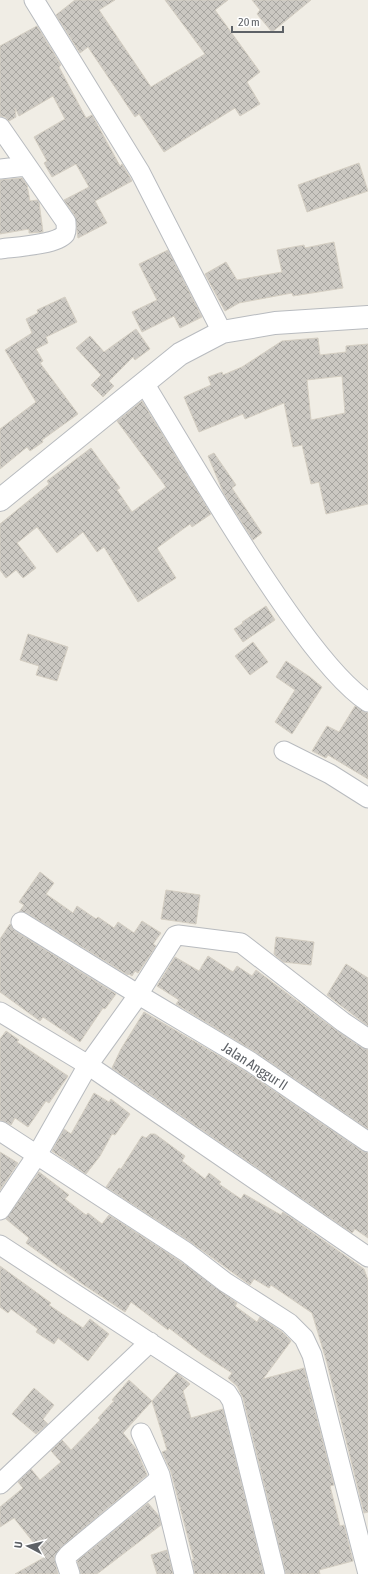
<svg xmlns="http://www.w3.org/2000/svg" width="368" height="1574" font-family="'Asap Condensed',sans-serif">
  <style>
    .building { fill: url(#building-cross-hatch); stroke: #d5cfc3; fill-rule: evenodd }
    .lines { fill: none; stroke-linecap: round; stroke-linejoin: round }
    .minor-casing { stroke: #b8bbbf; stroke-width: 21 }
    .tertiary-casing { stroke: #b8bbbf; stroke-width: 24 }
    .minor { stroke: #fff; stroke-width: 19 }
    .tertiary { stroke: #fff; stroke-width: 22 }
    .labels { text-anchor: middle; stroke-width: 3; stroke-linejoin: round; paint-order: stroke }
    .street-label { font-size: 14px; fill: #5d6166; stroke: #fff }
  </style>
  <defs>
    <pattern id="building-cross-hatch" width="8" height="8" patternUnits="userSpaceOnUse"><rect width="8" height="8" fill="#cbc8c2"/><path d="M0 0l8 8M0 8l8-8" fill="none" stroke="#a8a6a1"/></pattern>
  </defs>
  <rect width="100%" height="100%" fill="#f0ede5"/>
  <path class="building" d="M75 0H115L99 10 151 87 205 54 165 0H228L215 10 260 72 247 82 260 104 240 116 235 108 164 152 139 114 135 117 88 47 80 53 56 15Z
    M252 0H311L272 32 257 14 260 10Z
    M37 26 61 65 59 67 86 118 92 115 120 166 122 164 132 181 95 201 107 223 78 238 75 216 64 200 89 187 76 164 52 177 44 163 47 161 34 137 65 119 53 96 19 116 15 108 16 117 9 121 5 117 0 116V46Z
    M359 163 368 191 307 212 298 185Z
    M22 178 27 185 30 201 38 200 39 202 43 232 29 233V229L0 234V180Z
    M334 242 343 288 293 296 292 293 239 303 225 311 205 274 226 262 237 280 282 272 277 250 304 245 305 248Z
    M168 250 202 317 180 328 174 316 142 332 132 312 157 300 139 264Z
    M65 297 77 322 46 337 48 343 36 349 43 361 40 363 78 414 42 440 43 442 30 451 27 447 0 469V429L36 402 5 350 32 333 26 319 38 313 37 310Z
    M136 329 150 349 135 360 133 357 109 381 114 386 103 397 91 385 101 375 76 348 90 336 104 352Z
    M318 338 320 355 346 352V346L368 344V504L326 514 319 482 311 484 302 445 293 447 284 403 245 419 243 414 199 432 184 397 211 385 208 377 222 372 223 375 242 367 282 341ZM342 376 345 413 311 420 307 380Z
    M142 401 211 514 192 527 190 524 157 548 176 578 138 602 104 547 97 552 83 532 57 553 37 527 17 543 36 568 23 578 16 570 6 578 0 570V524L49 484 47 481 91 448 120 488 117 490 132 512 166 487 117 421Z
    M214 453 236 485 232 488 262 533 253 540 224 494 208 456Z
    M266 606 275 620 243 642 234 629 243 623 242 622Z
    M28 634 68 647 57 681 36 675 39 666 20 660Z
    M253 642 268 662 250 675 235 656Z
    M286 661 310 677 322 687 292 734 275 722 295 690 276 677Z
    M355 706 368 713V779L328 755 326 758 312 751 327 726 339 732Z
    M40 872 54 883 46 894 73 913 77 906 96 919 98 917 114 928 118 922 134 933 142 921 161 933 153 944 156 946 138 973 135 971 132 976 129 974 128 975 27 913 19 912 24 905 19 902Z
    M166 890 200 895 196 924 161 919Z
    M10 924 15 931 116 994 105 1009 103 1008 80 1042 43 1017 40 1021 0 992V939Z
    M276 937 314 942 311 965 283 962 274 954Z
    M208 956 233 972 237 966 252 976 256 970 337 1031 362 1048 368 1050V1129L257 1053 176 1004 179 1000 157 986 175 957 199 971Z
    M346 964 368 978V1026L327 995Z
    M144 1012 245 1071 362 1151 368 1153V1238L355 1229 352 1233 112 1068 121 1049Z
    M6 1031 19 1040 17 1042 68 1076 49 1103 46 1101 28 1127 15 1118 11 1125 0 1120V1039Z
    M94 1093 109 1102 111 1099 130 1114 115 1135 112 1134 100 1156 86 1174 52 1151 64 1129 71 1134Z
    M150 1134H155L185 1156 182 1161 205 1179 209 1173 221 1182 219 1184 241 1199 244 1194 281 1215 283 1212 364 1269 368 1280V1512L364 1513 327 1363 312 1313 271 1285 269 1288 254 1279 250 1285 192 1243 106 1187 119 1168 121 1169 142 1136 146 1138Z
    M0 1152 18 1163 0 1190Z
    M39 1172 69 1195 65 1199 86 1215 88 1213 102 1224 109 1215 180 1261 237 1303 235 1306 257 1322 260 1317 282 1332 291 1341 263 1379 304 1368 334 1485 330 1486 340 1526 344 1525 353 1561 319 1570 320 1574H286L243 1398 237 1386 228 1378 232 1373 204 1355 169 1328 168 1330 131 1302 125 1312 81 1283 26 1243 29 1238 6 1219Z
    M0 1266 51 1303 49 1305 83 1328 90 1319 109 1334 88 1361 58 1338 54 1344 36 1332 38 1329 11 1309 8 1313 0 1307Z
    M177 1373 190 1384 183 1391 191 1418 223 1409 264 1574H195L192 1559 194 1561 171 1472 162 1452 167 1450 152 1401 123 1433 136 1449 147 1475 61 1547 54 1557 58 1574H15L45 1557 14 1518 0 1527V1507L23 1488 18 1482 31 1469 40 1480 61 1462 51 1451 62 1440 71 1450 100 1420 98 1418 114 1401 112 1400 129 1380 152 1401Z
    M34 1388 54 1405 43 1419 48 1424 36 1434 12 1414Z
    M148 1503 159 1516 161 1525 97 1574H81L77 1561Z
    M167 1550 173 1574H157L151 1555Z"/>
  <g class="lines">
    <g class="minor-casing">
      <path id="minor" d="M34 0 140 172 222 332
        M0 127 66 222C66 226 67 230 65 234 56 245 14 247 0 249
        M0 169 26 166
        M144 383C191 460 236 538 288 612 307 639 340 684 368 702
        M284 751 330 774 368 798
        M21 922 139 995 251 1062 368 1142
        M0 1012 88 1065 368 1257
        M0 1131 186 1252 225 1282 289 1323 304 1338 312 1355 368 1574
        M0 1210 37 1155 88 1065 134 1001 175 936 178 935 241 943 343 1022 368 1039
        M0 1245 227 1393 232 1401 275 1574
        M141 1433 160 1475 184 1574
        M0 1484 150 1342
        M70 1574 65 1559 69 1554 156 1482 160 1475"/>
    </g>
    <g class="tertiary-casing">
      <path id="tertiary" d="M0 500 180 354 222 332 275 323 368 317"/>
    </g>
    <use href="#minor" class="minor"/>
    <use href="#tertiary" class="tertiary"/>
  </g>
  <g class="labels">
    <g class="street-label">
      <text transform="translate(255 1066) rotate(33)" y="5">Jalan Anggur II</text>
    </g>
  </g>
  <g transform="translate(28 1546) rotate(277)" stroke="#ffffff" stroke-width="3" paint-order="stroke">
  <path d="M0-3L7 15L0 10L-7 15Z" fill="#5d6166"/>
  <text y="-6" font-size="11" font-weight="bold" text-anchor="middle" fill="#5d6166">U</text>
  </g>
  <path d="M232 26v6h51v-6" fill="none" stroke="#5d6166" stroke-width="2"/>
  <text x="238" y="26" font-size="12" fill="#5d6166" stroke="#ffffff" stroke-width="3" paint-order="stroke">20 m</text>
</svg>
